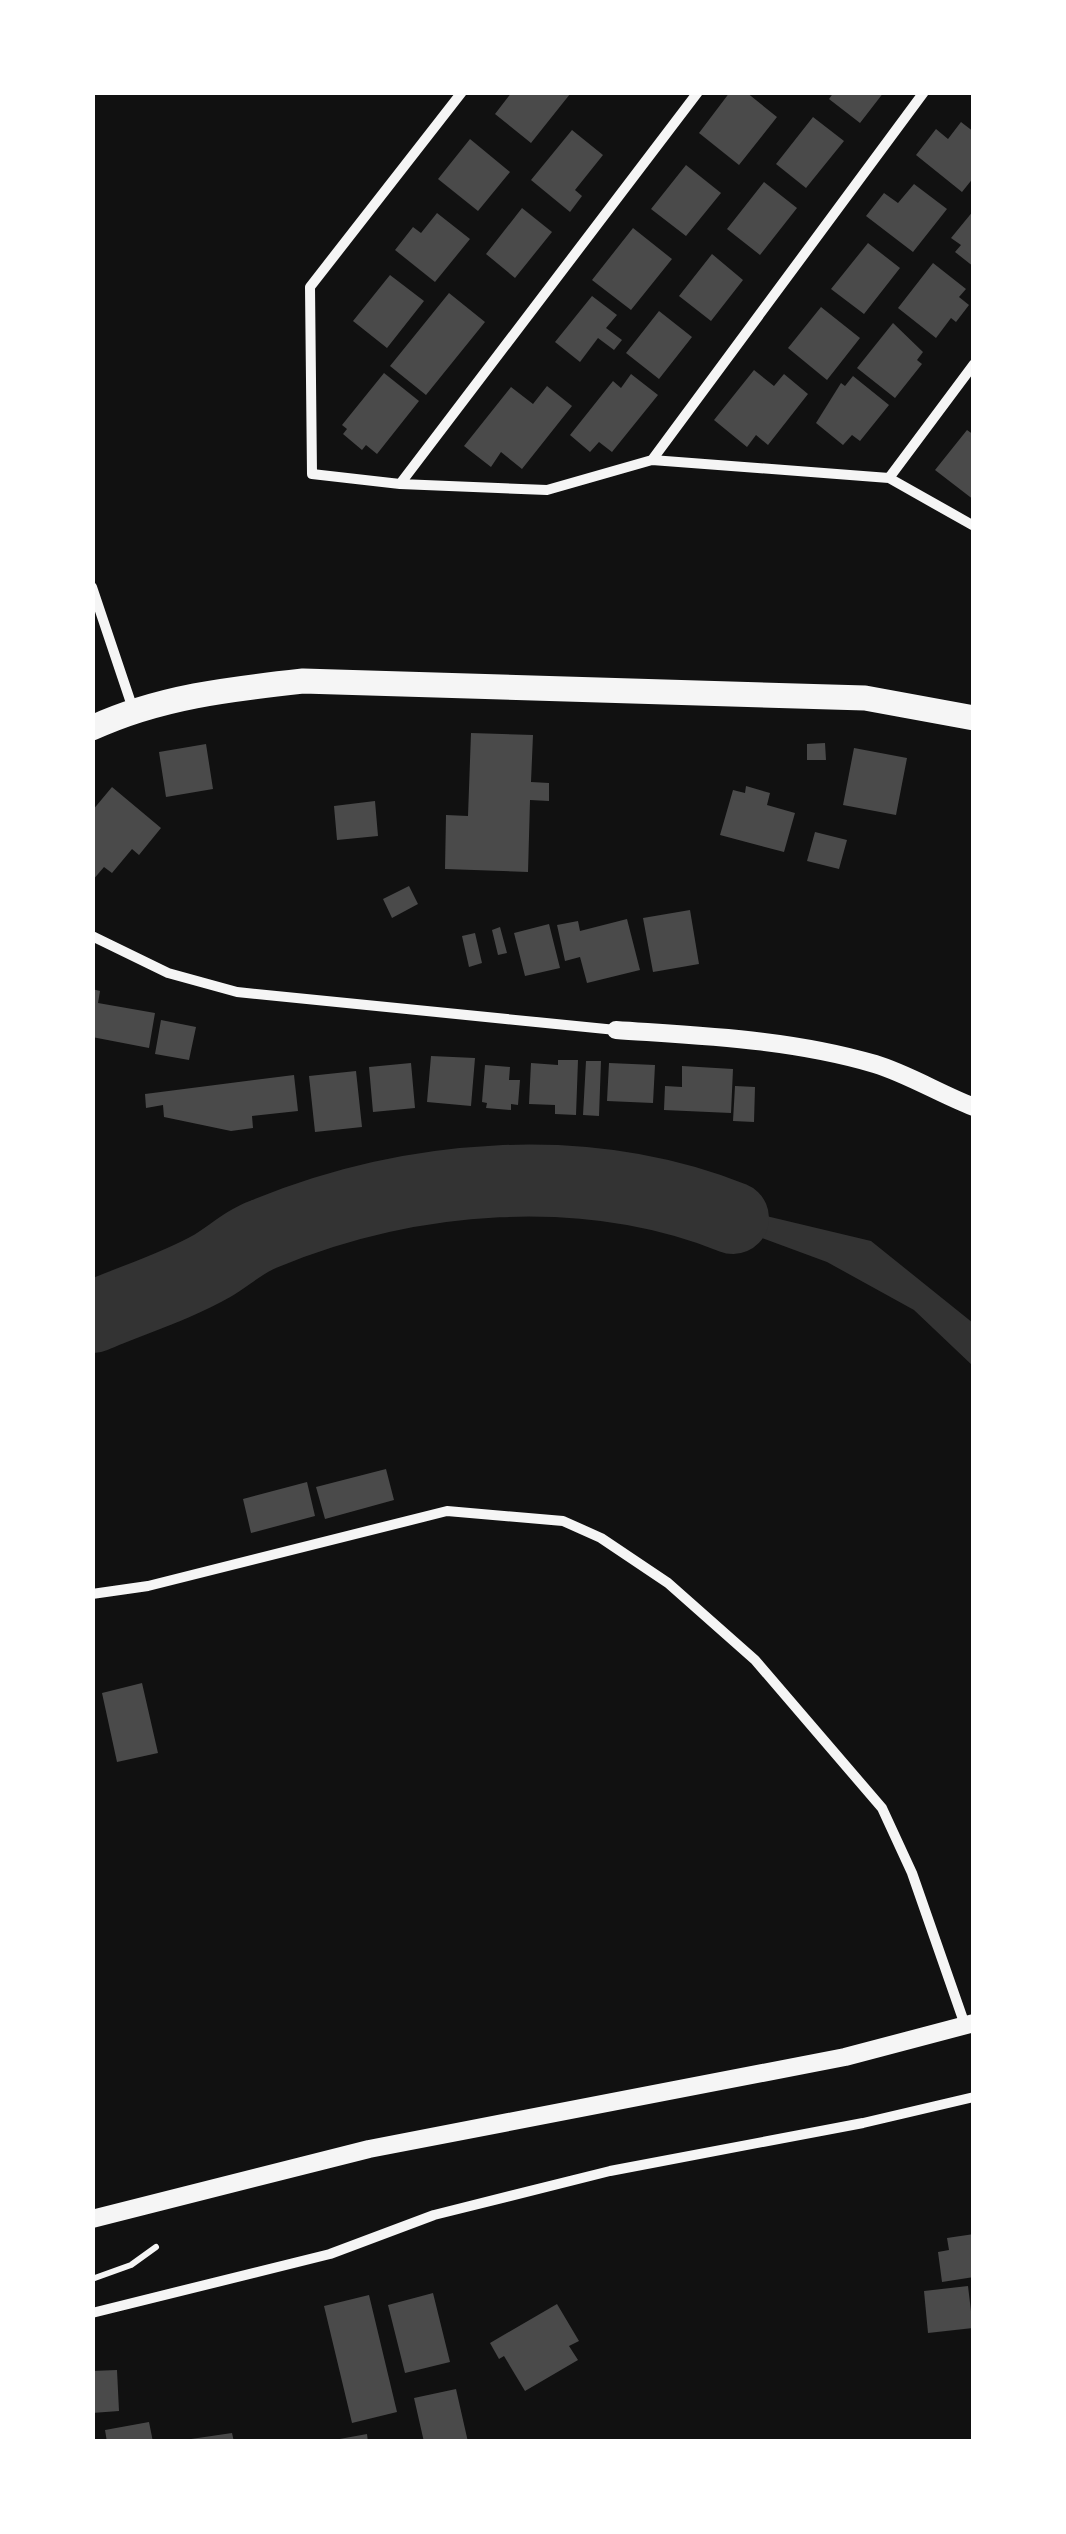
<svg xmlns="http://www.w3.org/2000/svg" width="1066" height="2534" font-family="'Work Sans',sans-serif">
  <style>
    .water { fill: #333 }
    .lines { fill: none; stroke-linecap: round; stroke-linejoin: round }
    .river { stroke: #333; stroke-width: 72 }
    .building { fill: #4a4a4a }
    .path { stroke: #f5f5f5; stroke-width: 6 }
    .minor { stroke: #f5f5f5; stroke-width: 10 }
    .tertiary { stroke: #f5f5f5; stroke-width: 18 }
    .primary { stroke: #f5f5f5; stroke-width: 25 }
  </style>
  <rect width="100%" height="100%" fill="#111"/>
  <path class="water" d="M585 1173 871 1241 973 1323V1366L914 1310 827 1262Z"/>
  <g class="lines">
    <path class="river" d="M93 1317C132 1300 175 1287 212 1266 229 1256 245 1241 264 1234 409 1174 585 1159 733 1218"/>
  </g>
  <path class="building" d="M512 92H568L570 94 531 143 495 114Z
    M730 92H746L777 117 739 165 699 133Z
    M834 92H884L860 123 829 99Z
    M813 117 844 141 806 188 776 164Z
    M961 122 974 132V177L962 192 916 155 936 129 948 139Z
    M572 130 603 155 575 190 582 196 570 212 531 180Z
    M470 139 510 172 478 211 438 179Z
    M686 165 721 193 686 236 651 209Z
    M764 182 797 208 760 255 727 229Z
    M914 184 947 209 913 252 866 216 884 193 898 203Z
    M522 208 552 232 515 278 486 254Z
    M974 210V267L955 252 961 245 951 238Z
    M437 213 470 239 435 282 395 250 413 227 421 233Z
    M633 228 672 259 631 310 592 280Z
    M868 243 900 268 864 314 831 289Z
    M712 254 743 280 711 321 679 296Z
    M933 263 966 289 959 297 969 305 956 322 951 318 936 338 898 308Z
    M390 275 424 301 387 348 353 321Z
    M449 293 485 322 426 395 390 366Z
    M592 296 617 315 606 328 622 340 614 350 598 338 580 362 555 342Z
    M821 307 860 338 827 380 788 348Z
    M659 311 692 337 659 379 626 353Z
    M893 323 923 352 917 360 922 364 895 398 857 368Z
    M754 370 774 386 784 374 808 394 768 445 756 435 747 447 714 420Z
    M384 373 419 401 377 454 366 445 362 450 343 434 347 429 342 425Z
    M631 374 658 395 612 452 599 442 590 452 570 435 613 381 621 388Z
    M853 376 889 405 860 441 852 435 843 445 816 423 841 383 845 386Z
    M547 386 572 406 522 469 501 452 491 467 464 446 511 387 533 404Z
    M967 430 974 435V500L935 470Z
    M471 733 533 735 531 782 549 783V801L530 800 528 872 445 869 446 815 468 816Z
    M825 743 826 760H807V744Z
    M206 744 213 789 166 797 159 752Z
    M854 748 907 758 896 815 843 805Z
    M746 786 770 793 767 805 795 813 784 852 720 835 733 790 745 793Z
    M112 787 161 828 139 855 132 849 112 873 104 867 92 881V811Z
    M375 801 378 836 337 840 334 806Z
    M815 832 847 840 839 869 807 861Z
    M409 886 418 904 392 918 383 899Z
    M690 910 699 964 653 972 643 918Z
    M627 919 640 970 587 983 580 957 565 961 557 925 578 921 580 931Z
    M549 924 560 968 525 976 514 933Z
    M500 927 507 953 498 955 492 930Z
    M475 933 482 963 469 967 462 936Z
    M92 989 100 991 98 1003 155 1013 149 1048 92 1037Z
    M161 1020 196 1027 189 1060 155 1054Z
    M431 1056 475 1058 471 1106 427 1102Z
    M558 1060H578L576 1115 555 1114V1105L529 1104 531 1063 558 1065Z
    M586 1061H601L599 1116 583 1115Z
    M411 1063 415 1108 373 1112 369 1067Z
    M609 1063 655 1065 653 1103 607 1101Z
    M485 1065 510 1067 509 1080H520L518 1105 511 1104V1110L486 1108 487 1103 482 1102Z
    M682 1066 733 1069 731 1113 664 1110 665 1086 682 1087Z
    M356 1071 362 1127 315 1132 309 1076Z
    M294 1075 298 1111 252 1116 253 1128 231 1131 164 1117 163 1105 146 1108 145 1094Z
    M735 1086 755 1087 754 1122 733 1121Z
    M386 1469 394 1500 325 1519 316 1487Z
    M307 1482 315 1516 251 1533 243 1499Z
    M142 1683 158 1753 117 1762 102 1693Z
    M974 2234V2277L942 2282 938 2252 949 2250 947 2238Z
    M968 2286 973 2328 928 2333 924 2291Z
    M433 2293 450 2362 405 2373 388 2305Z
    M369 2295 397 2412 352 2423 324 2306Z
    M557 2304 579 2341 569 2346 578 2360 525 2391 504 2356 499 2359 490 2343Z
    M117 2370 119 2411 92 2413V2371Z
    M456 2389 468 2442H424L414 2398Z
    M149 2422 153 2442H107L105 2430Z
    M232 2433 234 2442H191V2439Z
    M367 2434 368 2442H334V2440Z"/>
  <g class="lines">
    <path class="path" d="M92 2279 131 2265 156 2247"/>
    <path class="minor" d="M462 92 310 287 312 474 400 484 547 490 652 460 889 478 974 526
      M652 460 924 92
      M889 478 974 364
      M400 484 698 92
      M92 587 133 709
      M92 936 168 973 237 992 616 1030
      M92 1594 148 1586 447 1511 563 1521 601 1538 668 1583 755 1660 882 1808 912 1873 965 2025
      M92 2313 330 2254 434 2215 610 2171 863 2123 974 2097"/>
    <path class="tertiary" d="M616 1030C703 1036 790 1039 875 1064 908 1074 940 1094 974 1107
      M92 2219 369 2149 845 2057 974 2023"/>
    <path class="primary" d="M92 728C159 697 230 689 303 681L865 698 974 718"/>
  </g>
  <rect width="1066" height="2534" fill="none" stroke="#ffffff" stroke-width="190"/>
</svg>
